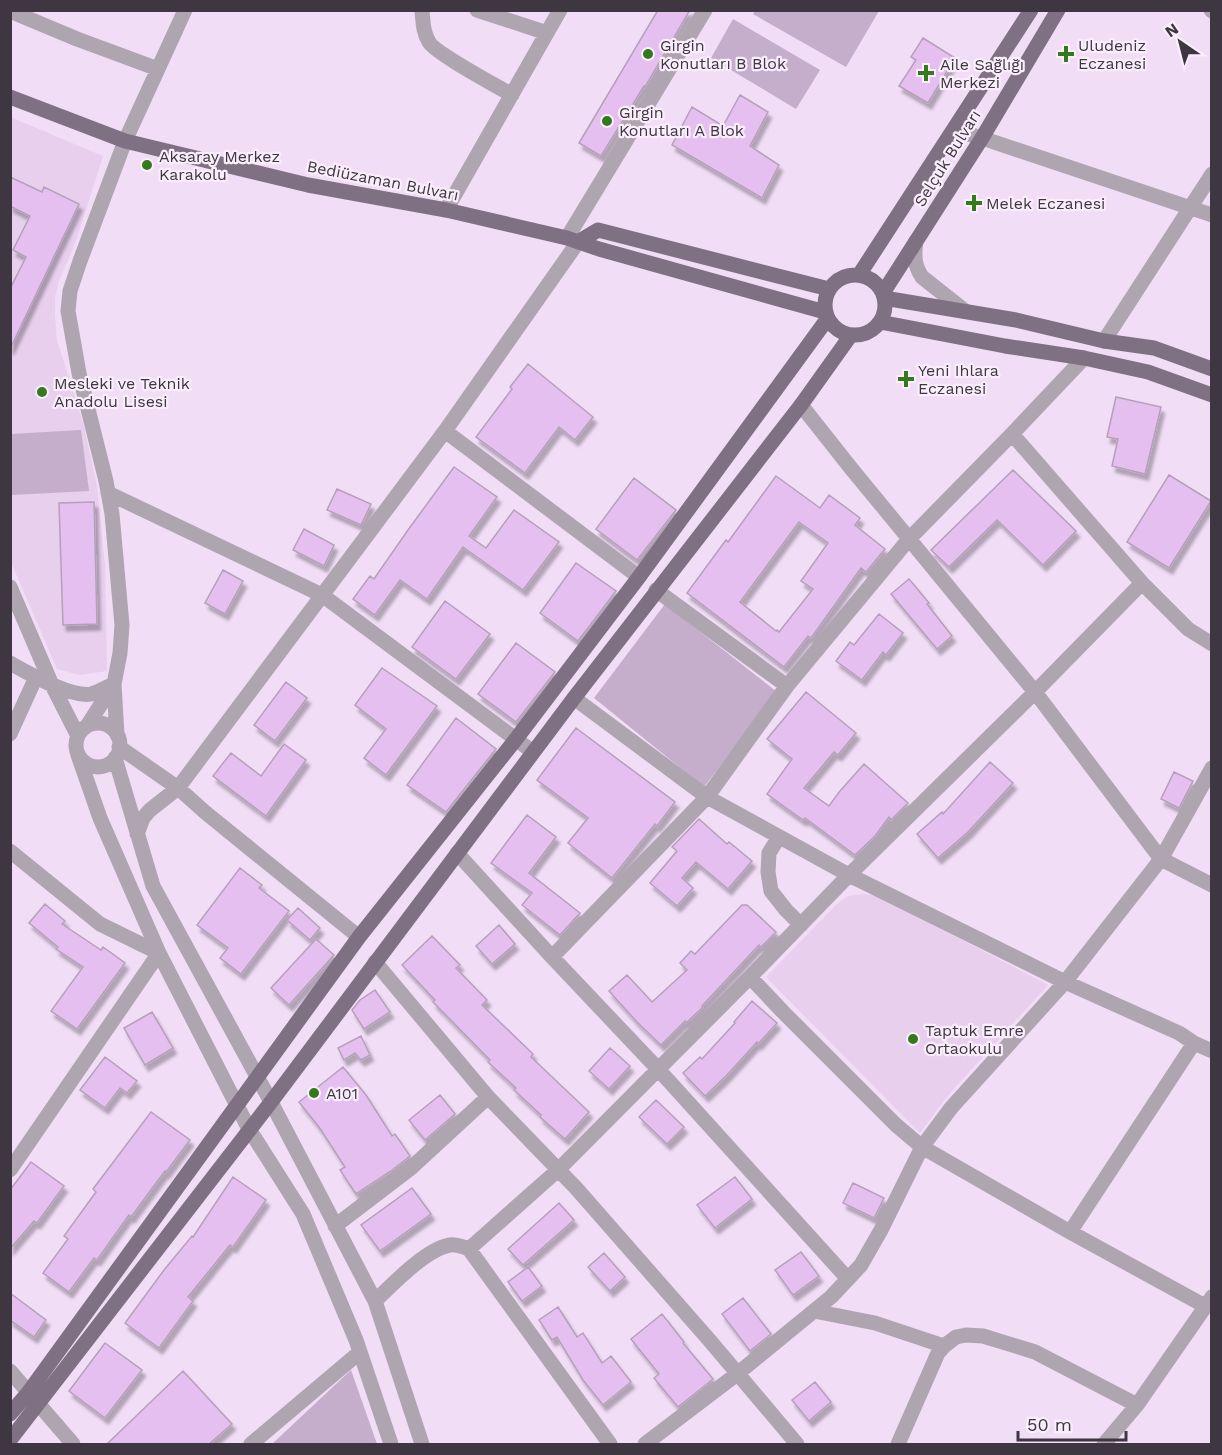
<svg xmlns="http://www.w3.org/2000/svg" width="1222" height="1455" font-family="'Work Sans',sans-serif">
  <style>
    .built { fill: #e7cfed }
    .green { fill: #c5adcc }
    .building { fill: #e6bff1; stroke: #b4a1b9; stroke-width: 1.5; fill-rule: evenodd; filter: url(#shadow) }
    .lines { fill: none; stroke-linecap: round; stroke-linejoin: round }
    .minor { stroke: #aea5b0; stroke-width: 15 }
    .major { stroke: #7f7083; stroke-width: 15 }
    .poi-dot { fill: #34791b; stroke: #faeefd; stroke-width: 2 }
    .labels { text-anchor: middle; stroke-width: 4.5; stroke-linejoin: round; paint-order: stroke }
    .poi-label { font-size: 16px; fill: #3e3741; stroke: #faeefd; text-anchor: start }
    .street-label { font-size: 16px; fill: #3e3741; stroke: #faeefd }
  </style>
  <defs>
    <filter id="shadow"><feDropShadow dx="3.5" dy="6" stdDeviation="1.5" flood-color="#0004"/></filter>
  </defs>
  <rect width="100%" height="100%" fill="#f1ddf6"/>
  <path class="built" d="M10 117 103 156 76 241 59 281 55 298V315L57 340 84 426 97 487 105 565 107 671 80 675 57 669 11 562Z
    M864 894 878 896 1048 985 949 1094 920 1133 766 977 837 904 848 896Z"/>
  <path class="green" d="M755 11 879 10V11L846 67 753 14Z
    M733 19 820 70 796 109 711 58Z
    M81 430 89 491 11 495V434Z
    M665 604 777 692 704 787 594 698Z
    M351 1370 377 1444H272Z"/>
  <path class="building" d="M658 10H690L645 87 644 86 601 156 579 143Z
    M923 38 955 58 928 103 899 86 916 60 911 57Z
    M740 95 768 112 750 146 779 165 762 198 672 145 692 107 723 126Z
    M10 177 42 192 44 187 79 204 10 349V289L26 257 13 250 30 216 10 206Z
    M528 364 593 417 575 440 559 427 525 473 476 437 512 389 510 387Z
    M1116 397 1161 407 1145 474 1112 466 1118 439 1107 437Z
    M454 467 497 497 469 536 486 548 514 510 559 542 523 590 463 547 427 599 400 580 375 615 353 599 370 576 374 579 408 530Z
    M1013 470 1076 531 1043 565 997 520 949 567 931 550Z
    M1169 475 1211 501 1169 568 1127 542Z
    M776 476 820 508 829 495 860 518 855 525 885 549 866 572 861 568 811 638 808 636 784 667 687 593 726 540 728 542ZM799 522 828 543 801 581 813 589 779 632 777 630 776 631 740 602Z
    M634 478 676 510 637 560 596 529Z
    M337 489 371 504 361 525 327 510Z
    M94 502 97 624 63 625 59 503Z
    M304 529 334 545 324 566 293 550Z
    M576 563 616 591 578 641 540 613Z
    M223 570 243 581 225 614 205 603Z
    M909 579 929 603 927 604 952 636 937 649 891 594Z
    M445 601 490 634 456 679 412 647Z
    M879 614 903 633 886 655 883 652 862 680 836 661 850 642 854 645Z
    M516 643 555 672 516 722 478 694Z
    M382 668 437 706 386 775 364 758 386 729 355 705Z
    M286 682 307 698 275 741 254 725Z
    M806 692 856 733 838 755 834 752 804 788 829 806 840 791 864 764 908 803 891 820 889 817 875 836 855 855 805 818 803 820 767 794 792 759 767 739Z
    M456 718 496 749 446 812 407 785Z
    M576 728 675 802 657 826 655 824 612 878 568 843 588 818 537 780Z
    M284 744 306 760 266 816 213 776 231 753 261 776Z
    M990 762 1013 783 968 832 938 858 917 834 942 812 943 814Z
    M1174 772 1193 781 1179 808 1161 799Z
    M527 815 556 837 529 873 580 913 560 935 522 905 532 893 491 863Z
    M699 819 727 844 729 842 752 861 728 889 696 862 682 878 693 888 677 906 650 883 677 851 672 847Z
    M240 868 262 885 259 888 289 911 241 974 220 958 228 948 197 925Z
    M45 904 65 921 62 924 101 950 103 947 125 963 77 1029 51 1011 83 967 56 949 58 947 29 923Z
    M742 905H747L776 932 761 947 759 945 702 1006 703 1007 686 1023 685 1021 661 1045 637 1022 609 991 627 975 652 1002 687 970 680 963 691 951 695 954Z
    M298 908 320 928 310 940 287 920Z
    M499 925 515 944 492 964 476 946Z
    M432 936 460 965 456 968 487 1000 482 1005 533 1054 531 1057 589 1112 565 1139 540 1117 541 1115 514 1090 516 1088 488 1062 490 1060 433 1002 435 1000 402 965Z
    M316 939 334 955 289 1005 271 988Z
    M375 990 390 1012 364 1029 352 1010 360 1000Z
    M752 1001 777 1023 758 1044 757 1042 726 1076 705 1096 683 1073 700 1057 702 1059 735 1023 734 1022Z
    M152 1012 173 1048 145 1065 124 1028Z
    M361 1036 370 1055 361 1060 355 1053 344 1060 338 1048Z
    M610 1048 630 1066 609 1089 589 1071Z
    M105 1057 137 1081 127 1093 120 1088 105 1108 80 1090Z
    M343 1067 366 1095 392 1136 395 1134 410 1156 391 1171 356 1194 340 1170 345 1167 319 1127 299 1102Z
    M440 1095 455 1114 425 1140 409 1120Z
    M656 1100 684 1127 667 1144 639 1117Z
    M151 1112 190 1140 166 1172 165 1171 131 1217 129 1215 97 1260 94 1258 69 1292 43 1273 68 1239 64 1236 96 1192 93 1189Z
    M31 1162 64 1186 37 1223 34 1221 10 1249V1190Z
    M233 1177 266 1200 233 1247 230 1245 188 1297 193 1301 159 1348 125 1323 164 1270 192 1236 193 1237Z
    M735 1177 752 1199 715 1228 697 1205Z
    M853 1183 884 1198 874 1218 843 1203Z
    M412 1188 431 1214 380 1251 361 1225Z
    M559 1203 574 1220 523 1265 508 1249Z
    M801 1252 819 1276 793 1295 775 1270Z
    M604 1253 625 1277 610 1291 588 1267Z
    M528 1267 542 1286 522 1301 508 1282Z
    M10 1293 46 1320 34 1337 10 1320Z
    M743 1298 771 1334 750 1351 722 1314Z
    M558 1307 577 1337 583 1333 602 1363 611 1356 631 1382 603 1405 583 1380 557 1337 552 1340 539 1320Z
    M662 1314 684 1342 683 1343 713 1379 678 1407 654 1378 659 1374 631 1339Z
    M105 1343 142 1370 105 1418 69 1391Z
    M183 1371 232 1424 209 1444H107Z
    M815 1382 831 1402 809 1421 792 1400Z"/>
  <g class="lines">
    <path class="minor" d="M422 10C423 22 423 32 429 42 435 53 497 86 512 95
      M477 10 547 33
      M1211 10 1212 11
      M10 11 77 39 158 69
      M954 130 982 138 1212 215
      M446 210 560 10
      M567 238 705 10
      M916 241C914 255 914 265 922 277L965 311
      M1104 341 1212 174
      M801 405 850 467 1035 692 1161 859 1212 885
      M445 431 639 577
      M1012 434 1142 583 1188 629 1212 644
      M108 493 322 595 533 752
      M10 587 52 685 78 736
      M656 590 787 686
      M10 663C28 673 71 698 91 694 99 692 106 687 114 684
      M574 698 707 797 849 875 1065 982 1179 1033 1194 1043 1212 1051
      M76 745a22 22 0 1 1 44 0a22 22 0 1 1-44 0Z
      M87 726 114 684
      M10 734 36 677
      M117 735 114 684 120 653 122 625 112 514 106 481 79 373 68 311 70 291 80 261 125 141 185 10
      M119 747 178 788 206 813 359 937
      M78 755 100 818 159 953 249 1129 303 1214 356 1340 391 1444
      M115 758 153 886 271 1102 375 1301 422 1444
      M137 834 143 818 150 810 178 788 445 431 578 242
      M779 837 769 853 768 872 771 891 786 910 801 925
      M10 851 100 924 159 953 10 1170
      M457 853 552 957 658 1069 848 1279
      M552 957 707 797 787 686 909 539 1012 434 1084 358
      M375 962 488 1097 576 1188 711 1342 797 1444
      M750 977 783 1012 896 1125 922 1147 1070 1232 1205 1306
      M335 1226 411 1168 488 1097
      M1070 1232 1194 1043
      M469 1249 558 1170 750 977 849 875 1035 692 1142 583
      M375 1301C393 1284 426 1249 450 1245 456 1244 463 1247 469 1249L610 1444
      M814 1311 875 1323 944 1346
      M10 1371 73 1444
      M251 1444 360 1352
      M645 1444 737 1374 831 1297 861 1265 881 1230 922 1147 951 1108 1065 982 1161 859 1212 768
      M898 1444 938 1353 944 1346 956 1337 966 1335 983 1336 1035 1352 1137 1405
      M1104 1444 1137 1405 1212 1297"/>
    <path class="major" d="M10 97 125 141 308 185 446 210 567 238 599 249 825 312
      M578 242 598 230 829 289
      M825 305a30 30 0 1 1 60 0a30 30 0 1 1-60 0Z
      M859 275 1031 10
      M883 293 982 138 1058 10
      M884 298 1016 320 1104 341 1154 348 1212 369
      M880 322 1005 346 1084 358 1148 372 1212 395
      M10 1414 28 1393 359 937 516 739 639 577 828 318
      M10 1440 271 1102 574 698 801 405 851 335"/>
  </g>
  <g class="poi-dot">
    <circle cx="648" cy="54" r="6"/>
    <path d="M1063 45h6v6h6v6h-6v6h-6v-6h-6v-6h6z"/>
    <path d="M923 64h6v6h6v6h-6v6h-6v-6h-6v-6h6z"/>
    <circle cx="607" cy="121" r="6"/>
    <circle cx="147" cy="165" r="6"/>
    <path d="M971 194h6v6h6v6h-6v6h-6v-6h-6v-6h6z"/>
    <path d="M903 370h6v6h6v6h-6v6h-6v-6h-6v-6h6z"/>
    <circle cx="42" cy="392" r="6"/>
    <circle cx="913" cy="1039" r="6"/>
    <circle cx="314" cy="1093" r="6"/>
  </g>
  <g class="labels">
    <g class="poi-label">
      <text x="660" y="51">Girgin<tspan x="660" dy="18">Konutları B Blok</tspan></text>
      <text x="1078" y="51">Uludeniz<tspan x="1078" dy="18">Eczanesi</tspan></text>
      <text x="940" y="70">Aile Sağlığı<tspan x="940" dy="18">Merkezi</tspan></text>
      <text x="619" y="118">Girgin<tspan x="619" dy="18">Konutları A Blok</tspan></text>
      <text x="159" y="162">Aksaray Merkez<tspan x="159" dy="18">Karakolu</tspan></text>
      <text x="986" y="209">Melek Eczanesi</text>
      <text x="918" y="376">Yeni Ihlara<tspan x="918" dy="18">Eczanesi</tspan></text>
      <text x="54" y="389">Mesleki ve Teknik<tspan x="54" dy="18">Anadolu Lisesi</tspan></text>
      <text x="925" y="1036">Taptuk Emre<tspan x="925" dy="18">Ortaokulu</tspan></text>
      <text x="326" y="1099">A101</text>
    </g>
    <g class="street-label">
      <text transform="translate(947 158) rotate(-58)" y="6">Selçuk Bulvarı</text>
      <text transform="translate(383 180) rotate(11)" y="6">Bediüzaman Bulvarı</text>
    </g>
  </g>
  <rect width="1222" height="1455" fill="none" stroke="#3e3741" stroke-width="24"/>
  <g transform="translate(1180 42) rotate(325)" stroke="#faeefd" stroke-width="4.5" paint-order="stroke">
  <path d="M0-4.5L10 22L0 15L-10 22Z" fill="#3e3741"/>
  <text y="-9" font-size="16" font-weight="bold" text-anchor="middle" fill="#3e3741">N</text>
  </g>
  <path d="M1018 1431v9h108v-9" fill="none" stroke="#3e3741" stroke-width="3"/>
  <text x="1027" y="1431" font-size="18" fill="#3e3741" stroke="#faeefd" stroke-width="4.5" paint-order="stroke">50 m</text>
</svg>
